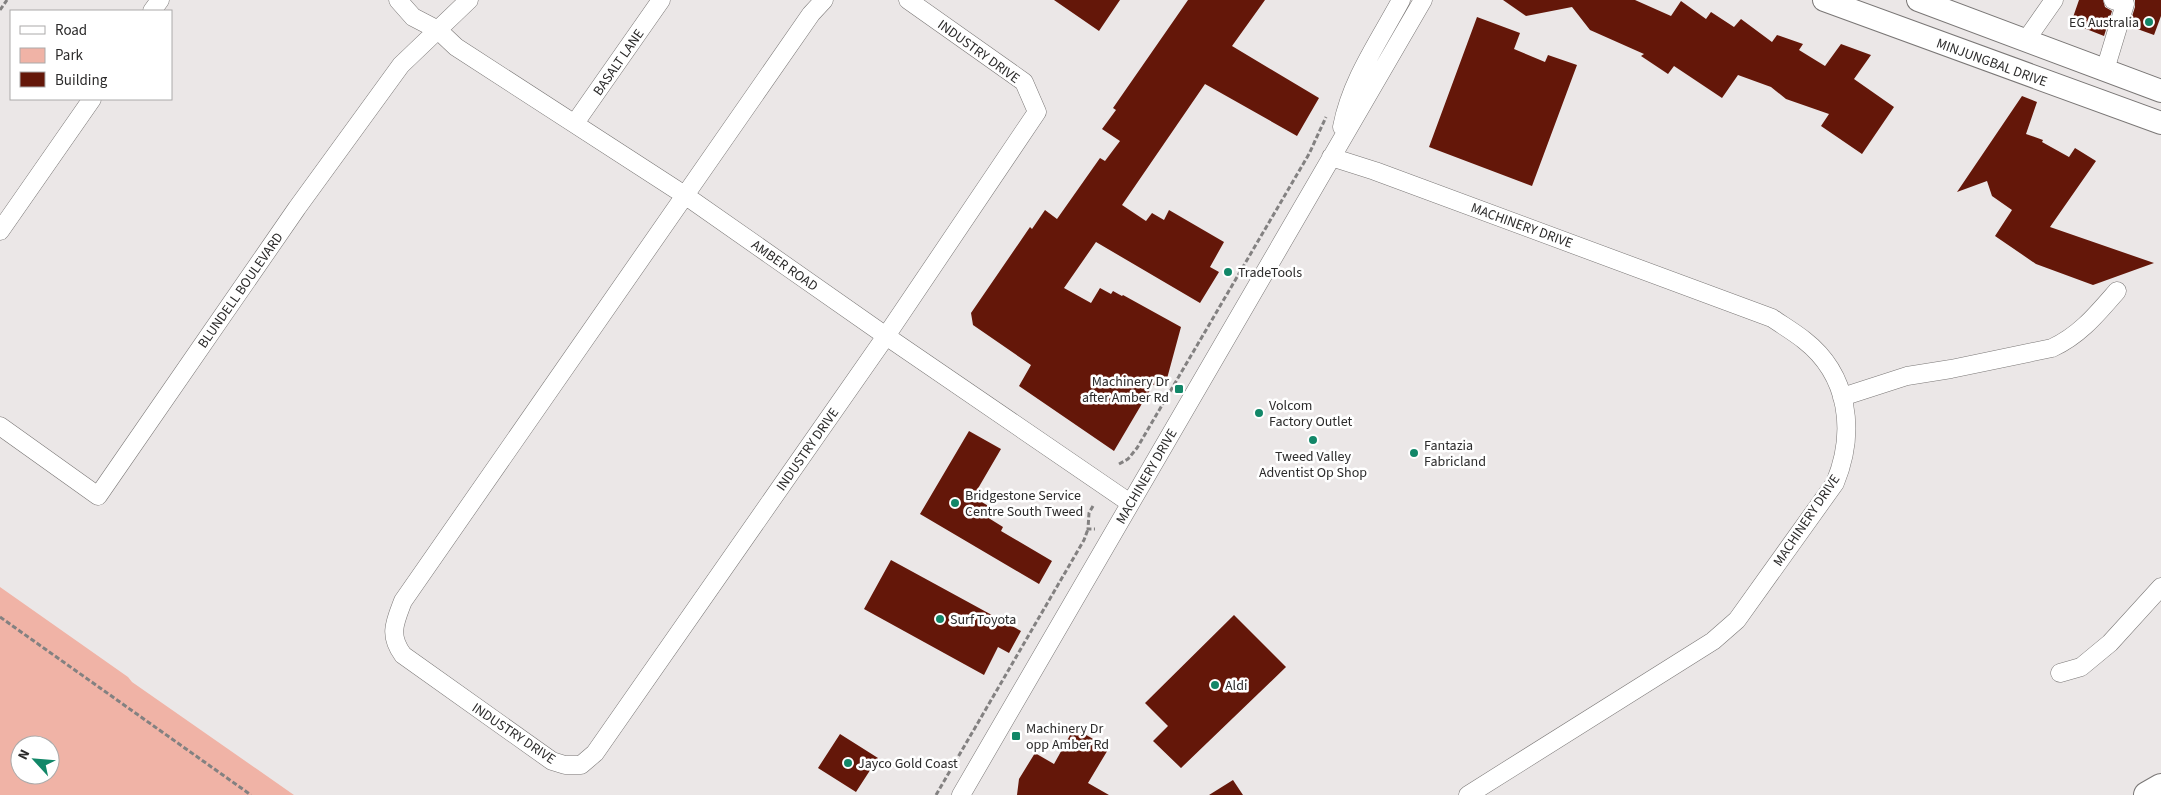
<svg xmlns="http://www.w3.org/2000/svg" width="2161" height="795" font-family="'Source Sans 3',sans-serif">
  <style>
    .green { fill: #f0b3a6; fill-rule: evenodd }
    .building { fill: #641709 }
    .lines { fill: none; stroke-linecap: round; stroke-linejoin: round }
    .minor-casing { stroke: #7a7776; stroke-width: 19 }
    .major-casing { stroke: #7a7776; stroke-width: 24 }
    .highway-casing { stroke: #7a7776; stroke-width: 28 }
    .path { stroke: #838181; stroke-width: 3; stroke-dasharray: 5 2.5; stroke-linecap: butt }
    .minor { stroke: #fff; stroke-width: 18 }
    .major { stroke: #fff; stroke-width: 22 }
    .highway { stroke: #fff; stroke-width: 26 }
    .poi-dot { fill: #128768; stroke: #fff; stroke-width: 2 }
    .labels { text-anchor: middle; stroke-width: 5; stroke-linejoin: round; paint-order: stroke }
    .poi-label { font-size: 14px; fill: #2c2b2b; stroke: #fff; text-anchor: start }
    .street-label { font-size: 14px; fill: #2c2b2b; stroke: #fff }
  </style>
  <rect width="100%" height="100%" fill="#ebe7e7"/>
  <path class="green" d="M0 587 128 677 132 682 294 795H0ZM20 745H50V775H20Z"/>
  <path class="building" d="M1054 0H1120L1099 31Z
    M1188 0H1265L1232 46 1319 98 1297 136 1205 84 1122 205 1146 221 1152 213 1164 220 1169 210 1224 242 1210 267 1219 272 1200 303 1096 242 1064 288 1091 303 1100 288 1111 294 1113 291 1122 296 1123 295 1181 327 1165 386 1153 385 1114 451 1019 386 1031 365 973 325 971 313 1030 227 1032 229 1045 210 1057 219 1100 158 1105 161 1120 141 1102 129 1116 110 1113 108Z
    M1503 0H1635L1671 16 1681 1 1706 19 1711 12 1734 27 1741 19 1772 42 1777 35 1803 44 1799 50 1825 66 1841 44 1871 55 1854 79 1894 107 1862 154 1821 126 1829 114 1786 99 1771 87 1738 75 1722 98 1674 66 1668 74 1641 56 1644 54 1590 30 1572 7 1526 16Z
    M2079 0H2103L2105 7 2112 11 2104 36 2071 23Z
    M2135 0H2161V16L2154 35 2129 26 2135 7Z
    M1477 17 1520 33 1514 49 1545 62 1548 55 1577 65 1532 186 1429 147Z
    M2022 96 2037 102 2026 134 2043 140 2042 142 2069 157 2075 148 2096 161 2050 227 2154 263 2093 285 2036 264 1995 236 2012 210 1992 196 1987 181 1957 192Z
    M969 431 1001 449 973 497 992 508 987 517 1003 527 1001 531 1052 561 1039 584 920 514Z
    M891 560 1021 631 1009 653 998 647 984 675 864 609Z
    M1234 615 1286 667 1181 768 1153 741 1168 726 1145 703Z
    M1074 728 1109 748 1088 783 1109 795H1017L1019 779 1035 753 1054 764Z
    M840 734 878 758 856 792 818 768Z
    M1233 780 1243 795H1209Z"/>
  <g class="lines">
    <g class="minor-casing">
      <path id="minor" d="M398 0 413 17 438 30 456 47 686 196 886 336 1130 503
        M824 0 811 14 403 601C395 622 388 635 403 655L552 761 565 765H581L595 753 886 336 1037 112 1024 82 908 0
        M152 11 160 0
        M2026 40 2054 0
        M2105 70 2125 4 2113 0
        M575 123 661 0
        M1342 127C1351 80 1379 41 1401 0
        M1331 157 1375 171 1772 318C1782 325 1794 332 1804 340 1849 375 1856 432 1835 483L1737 620 1713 641 1468 795
        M0 231 92 99
        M1842 397 1907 376 1951 369 2052 348C2080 335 2097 314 2117 291
        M0 426 98 496 297 208 401 65 469 0
        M2060 673 2081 667 2110 643 2161 587
        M961 795 1423 0"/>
    </g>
    <g class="major-casing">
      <path id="major" d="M1824 0 2161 123
        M1918 0 2161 91"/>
    </g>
    <g class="highway-casing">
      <path id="highway" d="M2147 795 2161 787"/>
    </g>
    <path class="path" d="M0 10 7 0
      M1119 464 1128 459 1137 448 1309 154 1326 117
      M1093 506 1089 513 1088 529H1095
      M0 617 251 795
      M936 795 1084 540 1088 529"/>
    <use href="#minor" class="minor"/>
    <use href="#major" class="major"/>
    <use href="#highway" class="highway"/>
  </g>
  <g class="poi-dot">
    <circle cx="2149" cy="22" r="5"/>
    <circle cx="1228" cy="272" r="5"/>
    <rect x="1174" y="384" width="10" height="10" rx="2.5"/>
    <circle cx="1259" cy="413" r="5"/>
    <circle cx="1313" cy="440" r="5"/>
    <circle cx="1414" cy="453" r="5"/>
    <circle cx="955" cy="503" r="5"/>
    <circle cx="940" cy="619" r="5"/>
    <circle cx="1215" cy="685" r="5"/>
    <rect x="1011" y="731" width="10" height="10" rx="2.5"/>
    <circle cx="848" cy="763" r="5"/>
  </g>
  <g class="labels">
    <g class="poi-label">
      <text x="2139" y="27" text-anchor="end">EG Australia</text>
      <text x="1238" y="277">TradeTools</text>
      <text x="1169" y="386" text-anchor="end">Machinery Dr<tspan x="1169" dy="16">after Amber Rd</tspan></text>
      <text x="1269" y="410">Volcom<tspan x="1269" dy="16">Factory Outlet</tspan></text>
      <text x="1424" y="450">Fantazia<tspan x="1424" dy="16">Fabricland</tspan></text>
      <text x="1313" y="461" text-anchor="middle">Tweed Valley<tspan x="1313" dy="16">Adventist Op Shop</tspan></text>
      <text x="965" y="500">Bridgestone Service<tspan x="965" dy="16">Centre South Tweed</tspan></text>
      <text x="950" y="624">Surf Toyota</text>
      <text x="1225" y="690">Aldi</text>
      <text x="1026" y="733">Machinery Dr<tspan x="1026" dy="16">opp Amber Rd</tspan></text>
      <text x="858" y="768">Jayco Gold Coast</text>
    </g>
    <g class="street-label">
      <text transform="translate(979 51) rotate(36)" y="5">INDUSTRY DRIVE</text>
      <text transform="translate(618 62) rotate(-55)" y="5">BASALT LANE</text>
      <text transform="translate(1992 62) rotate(20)" y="5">MINJUNGBAL DRIVE</text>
      <text transform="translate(1522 225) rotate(20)" y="5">MACHINERY DRIVE</text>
      <text transform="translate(785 265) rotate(35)" y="5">AMBER ROAD</text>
      <text transform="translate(240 290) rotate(-55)" y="5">BLUNDELL BOULEVARD</text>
      <text transform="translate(807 449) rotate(-55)" y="5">INDUSTRY DRIVE</text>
      <text transform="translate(1146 476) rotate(-60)" y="5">MACHINERY DRIVE</text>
      <text transform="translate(1806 520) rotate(-56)" y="5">MACHINERY DRIVE</text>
      <text transform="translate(514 733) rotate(34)" y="5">INDUSTRY DRIVE</text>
    </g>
  </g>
  <rect x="10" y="10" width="162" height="90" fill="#ffffff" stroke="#abaaaa"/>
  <rect x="20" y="26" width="25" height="8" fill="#ffffff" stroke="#abaaaa"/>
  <text x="55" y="35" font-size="15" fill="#2c2b2b">Road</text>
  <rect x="20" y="48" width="25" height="15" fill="#f0b3a6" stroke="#abaaaa"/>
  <text x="55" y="60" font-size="15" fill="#2c2b2b">Park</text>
  <rect x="20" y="72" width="25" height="15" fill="#641709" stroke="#abaaaa"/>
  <text x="55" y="85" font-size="15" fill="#2c2b2b">Building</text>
  <g transform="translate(35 760) rotate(296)"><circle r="24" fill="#ffffff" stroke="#abaaaa"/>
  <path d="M0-4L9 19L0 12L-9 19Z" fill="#128768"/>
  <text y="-8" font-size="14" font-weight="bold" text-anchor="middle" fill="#2c2b2b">N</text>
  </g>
</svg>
